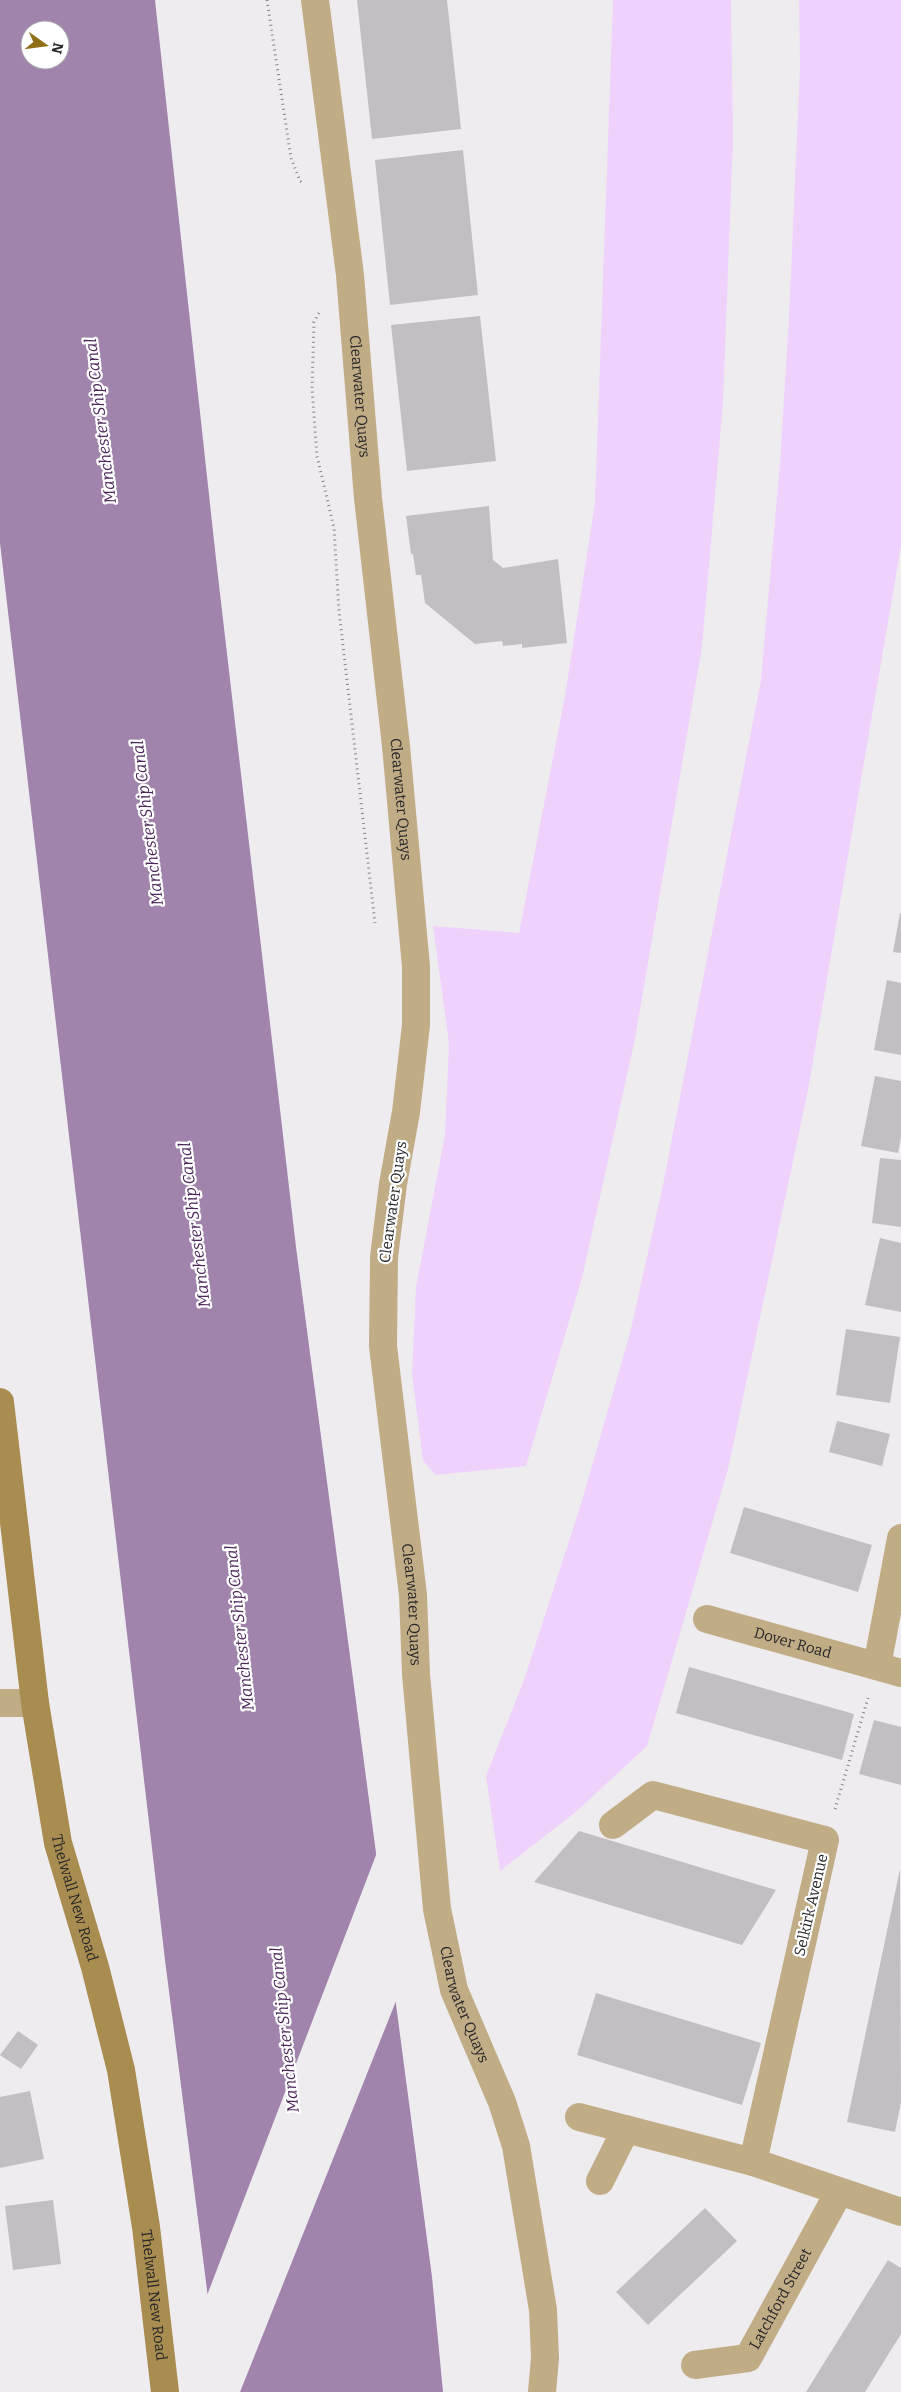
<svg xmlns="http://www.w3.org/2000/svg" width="901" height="2392" font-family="Bitter,serif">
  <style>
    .green { fill: #efd2fb }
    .water { fill: #a084ac; fill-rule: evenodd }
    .pier { fill: #efecf0 }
    .building { fill: #c2bfc3 }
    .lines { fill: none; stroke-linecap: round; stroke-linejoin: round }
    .path { stroke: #848385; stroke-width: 3; stroke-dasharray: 1 4; stroke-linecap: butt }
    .minor { stroke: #c0ad86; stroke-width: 28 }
    .secondary { stroke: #a98d50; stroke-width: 28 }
    .labels { text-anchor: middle; stroke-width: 4.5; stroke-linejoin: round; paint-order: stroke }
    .street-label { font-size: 15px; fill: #272628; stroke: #fff }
    .water-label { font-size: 16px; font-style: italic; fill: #4c265b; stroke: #fff }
  </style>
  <rect width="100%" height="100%" fill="#efecf0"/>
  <path class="green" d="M613 0H731L733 139 723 403 702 647 635 1039 582 1278 526 1466 436 1475 423 1461 412 1375 416 1287 445 1135 449 1043 433 926 519 933 565 696 595 503Z
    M799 0H901V546L808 1090 728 1469 647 1746 577 1811 500 1871 486 1776 524 1680 581 1504 630 1333 662 1190 761 680 780 463 789 317 800 68Z"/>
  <path class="water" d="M0 0H155L216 559 296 1247 432 2277 443 2392H220L165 1960 0 543ZM30 30H60V60H30Z"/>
  <path class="pier" d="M378 1850 398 1996 240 2392H218L206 2298Z"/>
  <path class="building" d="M357 0H447L461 129 372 139Z
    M463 150 478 295 390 305 375 160Z
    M480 316 496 461 407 471 391 325Z
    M489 506 493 560 503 568 558 559 567 643 522 648V644L503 646 502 641 475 644 425 603 421 575H416L413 554H411L406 516Z
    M900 913H901V953L893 952Z
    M887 980 901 983V1055L874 1050Z
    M875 1076 901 1081V1137L898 1153 861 1146Z
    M880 1158 901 1160V1227L872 1223Z
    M880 1238 901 1243V1312L865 1305Z
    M846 1329 900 1337 890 1403 836 1395Z
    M837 1421 890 1434 882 1466 829 1452Z
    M744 1507 872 1545 858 1592 730 1553Z
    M689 1667 854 1714 842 1760 676 1713Z
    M874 1720 901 1727V1785L859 1774Z
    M579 1831 776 1890 742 1945 534 1882Z
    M900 1869 901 2102 895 2132 847 2122Z
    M596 1993 761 2043 742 2105 577 2055Z
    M18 2031 38 2045 21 2069 0 2055Z
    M30 2091 44 2159 0 2168V2097Z
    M53 2200 61 2264 13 2270 5 2206Z
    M705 2208 737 2241 648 2325 616 2292Z
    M888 2260 901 2268V2334L865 2392H806Z"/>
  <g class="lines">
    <path class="path" d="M267 0 291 158 300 181 304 184
      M319 313 314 322 312 388 317 456 334 528 339 611 375 923
      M835 1809 868 1698"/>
    <g class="minor">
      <path id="s1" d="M315 0 350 275 368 498 396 746 416 967V1025L406 1112 393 1184 384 1257 383 1346 413 1595 416 1674 437 1909 454 1990 502 2102 516 2146 543 2310 545 2358 542 2392"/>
      <path id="s2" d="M707 1619 901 1673"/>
      <path d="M877 1666 901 1538"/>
      <path d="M0 1703H35"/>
      <path d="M613 1825 653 1795 825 1840 753 2162"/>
      <path d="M579 2117 753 2162 901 2212"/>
      <path d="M600 2181 626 2129"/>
      <path id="s3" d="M695 2365 748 2358 839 2192"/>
    </g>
    <path class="secondary" id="s4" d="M0 1402 35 1703 58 1843 95 1967 121 2070 146 2227 165 2392"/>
  </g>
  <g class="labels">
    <g class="street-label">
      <text dy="5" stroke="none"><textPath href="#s1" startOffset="399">Clearwater Quays</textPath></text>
      <text dy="5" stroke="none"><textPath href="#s1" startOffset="804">Clearwater Quays</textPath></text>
      <text transform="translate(393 1202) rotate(-82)" y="5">Clearwater Quays</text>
      <text dy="5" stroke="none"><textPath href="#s1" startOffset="1614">Clearwater Quays</textPath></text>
      <text dy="5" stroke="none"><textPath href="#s2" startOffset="89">Dover Road</textPath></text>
      <text dy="5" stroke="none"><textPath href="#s4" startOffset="502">Thelwall New Road</textPath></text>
      <text transform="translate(811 1905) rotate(-77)" y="5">Selkirk Avenue</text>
      <text dy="5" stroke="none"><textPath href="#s1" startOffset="2019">Clearwater Quays</textPath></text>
      <text dy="5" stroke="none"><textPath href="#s4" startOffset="908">Thelwall New Road</textPath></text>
      <text dy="5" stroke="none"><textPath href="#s3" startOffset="121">Latchford Street</textPath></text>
    </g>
    <g class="water-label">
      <text transform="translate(100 421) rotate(-97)" y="6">Manchester Ship Canal</text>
      <text transform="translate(147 823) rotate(-97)" y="6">Manchester Ship Canal</text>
      <text transform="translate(194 1225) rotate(-97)" y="6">Manchester Ship Canal</text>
      <text transform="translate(239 1628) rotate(-96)" y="6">Manchester Ship Canal</text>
      <text transform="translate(284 2030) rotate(-96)" y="6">Manchester Ship Canal</text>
    </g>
  </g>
  <g transform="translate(45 45) rotate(104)"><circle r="24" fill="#ffffff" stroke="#a9a8a9"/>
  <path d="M0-4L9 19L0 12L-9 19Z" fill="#906e14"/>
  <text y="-8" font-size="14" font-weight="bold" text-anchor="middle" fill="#272628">N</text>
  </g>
</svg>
